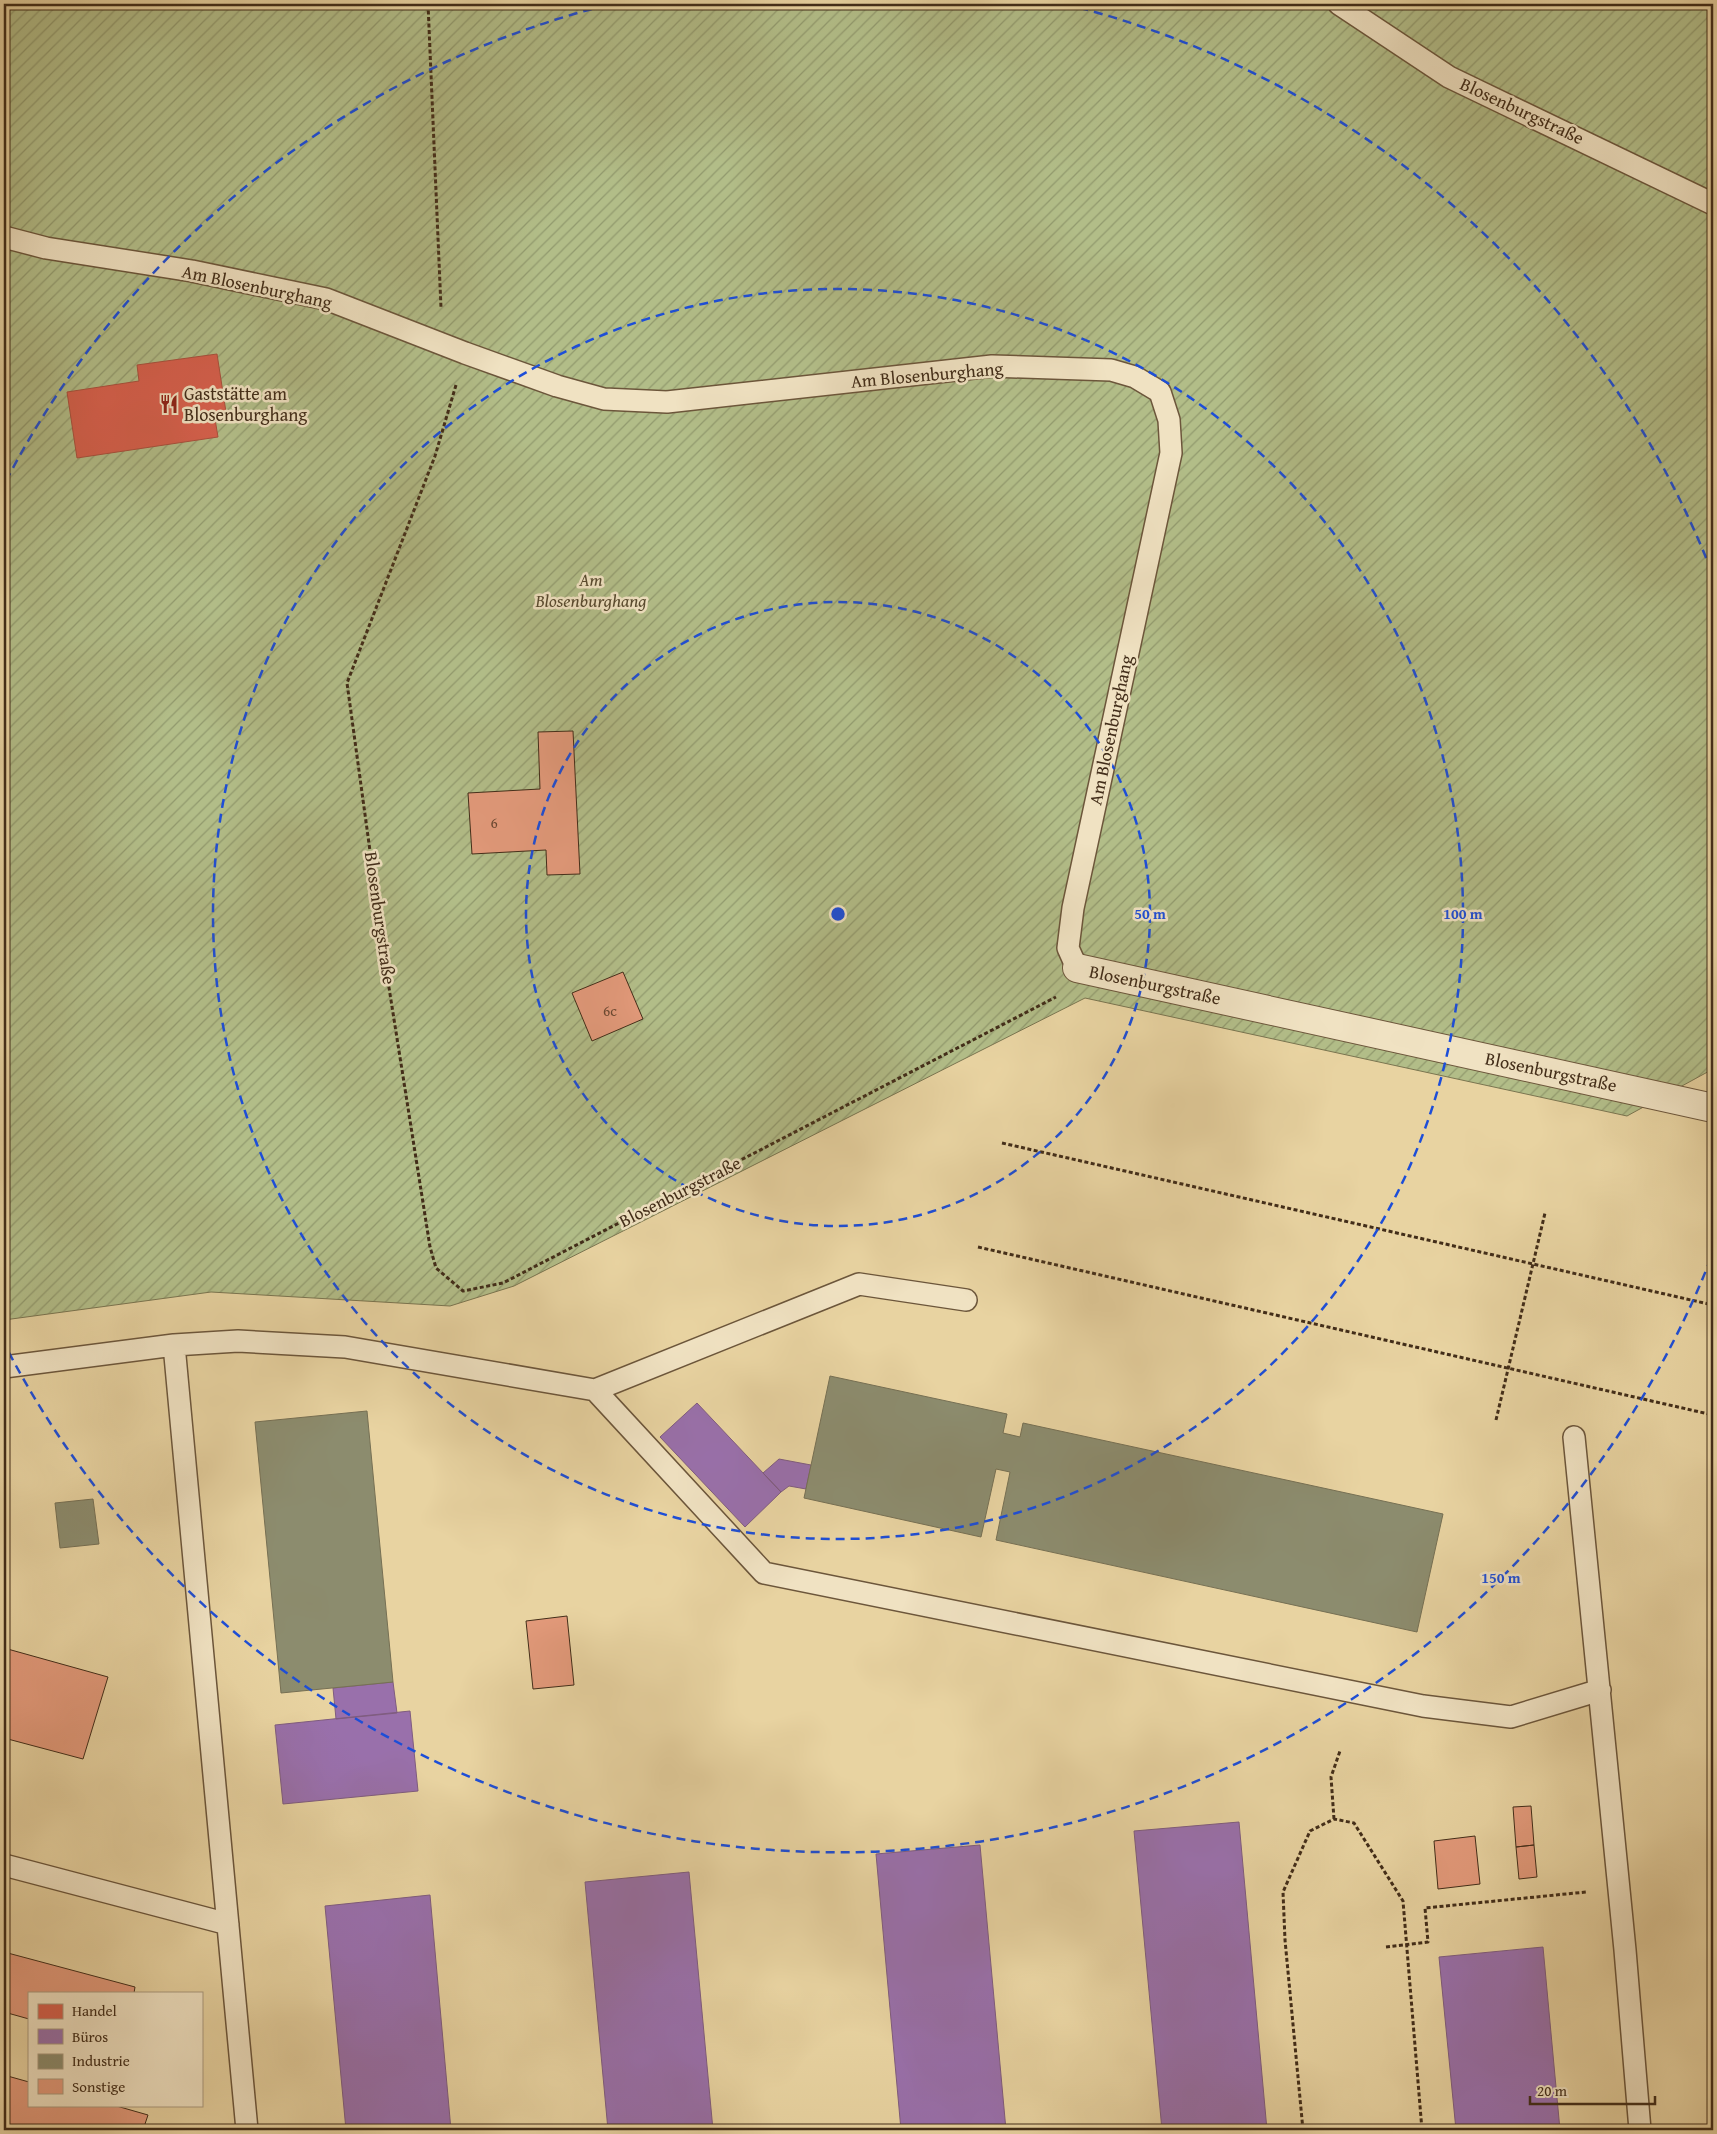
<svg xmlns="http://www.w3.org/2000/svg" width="1717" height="2134" font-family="'Gentium Book Plus',serif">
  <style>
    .garden { fill: url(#garden-furrows); stroke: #7a7550 }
    .shops { fill: #d6604d; stroke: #aa513d }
    .offices { fill: #9970ab; stroke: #7f5c7f }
    .industry { fill: #8c8c6e; stroke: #767054 }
    .building { fill: #e39a7b; stroke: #422d19 }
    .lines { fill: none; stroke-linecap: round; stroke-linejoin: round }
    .lane-casing { stroke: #6c563b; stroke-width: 24 }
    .street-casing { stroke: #6c563b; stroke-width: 30 }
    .path { stroke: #422d19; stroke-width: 3; stroke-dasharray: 4 2.5; stroke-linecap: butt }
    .lane { stroke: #f0e2c2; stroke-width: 21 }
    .street { stroke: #f0e2c2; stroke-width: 28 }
    .ring { fill: none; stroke: #1d4ed8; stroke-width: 2.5; stroke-dasharray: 9 6 }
    .labels { text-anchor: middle; stroke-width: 5; stroke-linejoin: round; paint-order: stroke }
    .number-label { font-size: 15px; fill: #6a4832 }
    .street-label { font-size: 18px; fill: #422d19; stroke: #f0e2c2 }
    .poi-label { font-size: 18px; fill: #422d19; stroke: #f0e2c2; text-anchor: start }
    .park-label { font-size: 18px; font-style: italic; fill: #584a2f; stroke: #f0e2c2 }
    .centre { fill: #1d4ed8; stroke: #f0e2c2; stroke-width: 2.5 }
    .ring-label { font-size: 15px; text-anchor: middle; font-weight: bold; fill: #1d4ed8; stroke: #f0e2c2; stroke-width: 5; stroke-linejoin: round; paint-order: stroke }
  </style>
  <defs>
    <pattern id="garden-furrows" width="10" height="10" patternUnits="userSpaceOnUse" patternTransform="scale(1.25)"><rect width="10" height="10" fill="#b2bd88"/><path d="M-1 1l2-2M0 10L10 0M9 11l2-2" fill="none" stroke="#929a6e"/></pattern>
  </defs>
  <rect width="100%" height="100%" fill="#e8d3a1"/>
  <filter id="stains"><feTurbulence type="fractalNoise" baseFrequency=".004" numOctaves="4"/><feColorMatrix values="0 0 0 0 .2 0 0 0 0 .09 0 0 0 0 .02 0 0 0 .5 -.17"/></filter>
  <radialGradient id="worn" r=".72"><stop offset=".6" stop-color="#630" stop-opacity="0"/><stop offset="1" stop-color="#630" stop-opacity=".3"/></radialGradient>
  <path class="garden" d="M4 4H1713V1069L1627 1116 1085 998 514 1286 450 1306 211 1292 4 1320Z"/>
  <path class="shops" d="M217 354 226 412 214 413 218 437 77 458 67 392 139 381 137 365Z"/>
  <path class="offices" d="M697 1403 781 1492 745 1527 660 1437Z
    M779 1459 811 1465 806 1489 789 1486 781 1492 763 1473Z
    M393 1682 397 1713 336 1719 333 1688Z
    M410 1711 418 1791 283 1804 275 1725Z
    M1239 1822 1267 2130H1162L1134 1831Z
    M980 1845 1006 2130H901L876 1854Z
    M689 1872 713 2130H608L585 1882Z
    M430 1895 451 2130H346L325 1906Z
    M1543 1947 1560 2130H1456L1439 1957Z"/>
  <path class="industry" d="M830 1376 1007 1414 1003 1433 1020 1437 1023 1423 1443 1514 1417 1632 996 1540 1010 1472 996 1469 981 1537 804 1498Z
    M367 1411 393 1682 281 1693 255 1422Z
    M93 1499 99 1544 60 1548 55 1503Z"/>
  <path class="building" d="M573 731 580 874 547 875 546 850 472 854 468 793 540 789 538 732Z
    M623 972 643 1019 592 1041 572 993Z
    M567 1616 574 1685 533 1689 526 1621Z
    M4 1648 108 1677 83 1759 4 1738Z
    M1531 1806 1534 1845 1516 1847 1513 1807Z
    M1475 1836 1480 1884 1438 1889 1434 1841Z
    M1534 1845 1537 1877 1519 1879 1516 1847Z
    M4 1952 135 1987 134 1993H29V2019L4 2012Z
    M4 2075 29 2082V2105H113L148 2115 143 2130H4Z"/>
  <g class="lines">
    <g class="lane-casing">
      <path id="lane" d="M1339 4 1449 77 1713 204
        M4 237 46 248 192 271 326 299 465 353 557 386 604 399 667 402 992 366 1111 370 1135 377 1160 392 1169 420 1171 453 1073 908 1068 948 1077 968
        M174 1345 247 2130
        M4 1367 174 1345 238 1341 345 1347 595 1390 859 1284 966 1300
        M595 1390 764 1573 1423 1706 1511 1717 1600 1690
        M1574 1437 1625 1950 1640 2130
        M4 1865 228 1924"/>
    </g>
    <g class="street-casing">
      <path id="street" d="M1077 968 1713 1108"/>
    </g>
    <path class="path" d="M428 4 441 308
      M456 385 435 456 347 683 387 975 430 1247 436 1268 463 1291 503 1283 1056 997
      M1002 1143 1713 1305
      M978 1247 1713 1415
      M1496 1420 1545 1213
      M1334 1819 1331 1777 1340 1751
      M1386 1947 1428 1942 1425 1908 1586 1892
      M1303 2130 1285 1940 1283 1892 1310 1831 1334 1819 1354 1823 1403 1901 1422 2130"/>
    <use href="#lane" class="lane"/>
    <use href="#street" class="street"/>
  </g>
  <g class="ring">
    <circle cx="838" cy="914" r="312"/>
    <circle cx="838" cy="914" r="625"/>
    <path d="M1711 1258A938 938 0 0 1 6 1347M6 481A938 938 0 0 1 611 4M1065 4A938 938 0 0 1 1711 570"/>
  </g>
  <defs>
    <g id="restaurant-bare" transform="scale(1.5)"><path d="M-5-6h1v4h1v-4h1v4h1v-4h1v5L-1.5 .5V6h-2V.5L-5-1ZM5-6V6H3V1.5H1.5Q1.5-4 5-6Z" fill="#8f2418" stroke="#f0e2c2" stroke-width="2.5" paint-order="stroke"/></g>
  </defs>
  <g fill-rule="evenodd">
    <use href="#restaurant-bare" x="169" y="404"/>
  </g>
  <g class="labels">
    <g class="number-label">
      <text x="494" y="828">6</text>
      <text x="610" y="1016">6c</text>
    </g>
    <g class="street-label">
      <text transform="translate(1522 111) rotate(25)" y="6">Blosenburgstraße</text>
      <text transform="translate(257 287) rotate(12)" y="6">Am Blosenburghang</text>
      <text transform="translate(927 375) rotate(-5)" y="6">Am Blosenburghang</text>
      <text transform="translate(1111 730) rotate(-78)" y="6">Am Blosenburghang</text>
      <text transform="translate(380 918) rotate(82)" y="6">Blosenburgstraße</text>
      <text transform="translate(1155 985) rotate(12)" y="6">Blosenburgstraße</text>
      <text transform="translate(1551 1072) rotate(12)" y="6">Blosenburgstraße</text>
      <text transform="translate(680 1192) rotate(-27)" y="6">Blosenburgstraße</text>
    </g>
    <g class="poi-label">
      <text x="184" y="400">Gaststätte am<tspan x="184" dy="21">Blosenburghang</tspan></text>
    </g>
    <g class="park-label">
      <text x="591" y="586">Am<tspan x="591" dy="21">Blosenburghang</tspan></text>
    </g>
  </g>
  <circle cx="838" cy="914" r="8" class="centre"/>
  <g class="ring-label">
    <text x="1150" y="919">50 m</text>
    <text x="1463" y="919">100 m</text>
    <text x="1501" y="1583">150 m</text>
  </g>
  <rect width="1717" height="2134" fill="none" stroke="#e8d3a1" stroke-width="20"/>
  <rect x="5" y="5" width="1707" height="2124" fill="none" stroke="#422d19" stroke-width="2.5"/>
  <rect x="10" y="10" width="1697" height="2114" fill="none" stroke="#422d19"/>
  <rect x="28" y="1992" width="175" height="115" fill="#f0e2c2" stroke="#aa9a7e"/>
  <rect x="38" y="2004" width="25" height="15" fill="#d6604d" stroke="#aa9a7e"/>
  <text x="72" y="2016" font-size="15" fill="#422d19">Handel</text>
  <rect x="38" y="2029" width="25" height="15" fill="#9970ab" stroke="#aa9a7e"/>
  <text x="72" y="2042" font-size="15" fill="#422d19">Büros</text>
  <rect x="38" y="2054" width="25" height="15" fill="#8c8c6e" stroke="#aa9a7e"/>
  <text x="72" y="2066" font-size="15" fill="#422d19">Industrie</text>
  <rect x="38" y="2079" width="25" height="15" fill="#e39a7b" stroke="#aa9a7e"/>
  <text x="72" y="2092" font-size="15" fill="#422d19">Sonstige</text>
  <path d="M1530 2096v8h125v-8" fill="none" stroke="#422d19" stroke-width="2.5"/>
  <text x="1537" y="2096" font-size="15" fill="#422d19" stroke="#f0e2c2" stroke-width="4" paint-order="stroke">20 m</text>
  <rect width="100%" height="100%" filter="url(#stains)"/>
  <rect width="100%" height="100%" fill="url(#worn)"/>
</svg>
